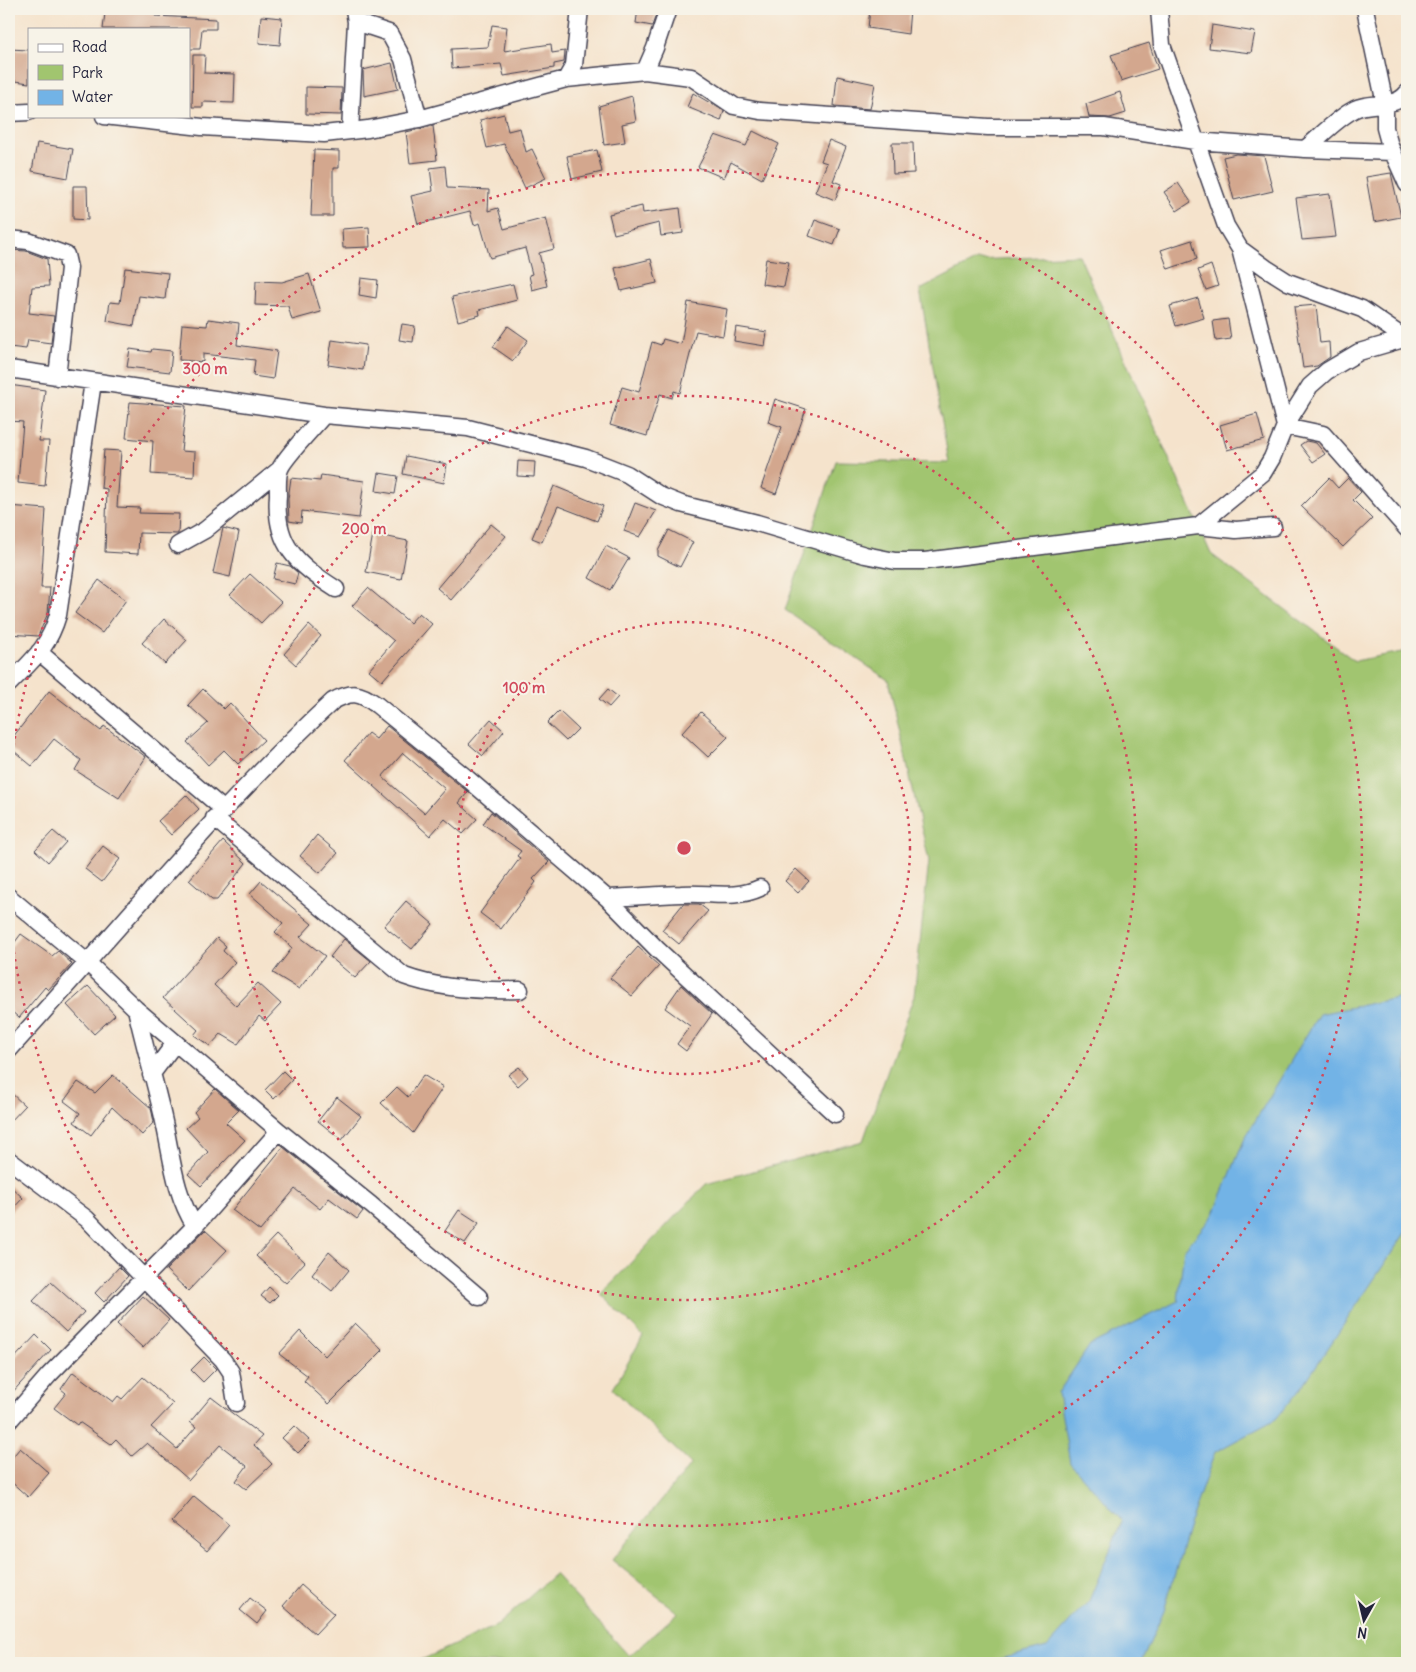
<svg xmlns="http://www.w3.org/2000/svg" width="1416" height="1672" font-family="Delius,sans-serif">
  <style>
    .green { fill: #a1c56f; stroke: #627455 }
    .water { fill: #72b3e6; stroke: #4a6a90 }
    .building { fill: #d3a78e; fill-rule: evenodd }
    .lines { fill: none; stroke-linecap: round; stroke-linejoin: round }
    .minor-casing { stroke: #423f51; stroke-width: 19 }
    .minor { stroke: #fff; stroke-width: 16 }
    .ring { fill: none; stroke: #d1495b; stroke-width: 2.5; stroke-dasharray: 2.5 5 }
    .centre { fill: #d1495b; stroke: #f7f3e8; stroke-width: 2.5 }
    .ring-label { font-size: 15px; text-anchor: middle; font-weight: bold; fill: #d1495b; stroke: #f7f3e8; stroke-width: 4; stroke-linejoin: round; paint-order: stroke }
  </style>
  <rect width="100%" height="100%" fill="#f7f3e8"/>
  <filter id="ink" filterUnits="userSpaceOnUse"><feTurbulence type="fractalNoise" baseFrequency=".02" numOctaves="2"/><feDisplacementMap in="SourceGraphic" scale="10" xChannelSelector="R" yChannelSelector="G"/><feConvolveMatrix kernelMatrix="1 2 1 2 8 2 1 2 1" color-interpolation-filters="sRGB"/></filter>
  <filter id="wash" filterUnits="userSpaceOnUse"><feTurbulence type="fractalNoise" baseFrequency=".0096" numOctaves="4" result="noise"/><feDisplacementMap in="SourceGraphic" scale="20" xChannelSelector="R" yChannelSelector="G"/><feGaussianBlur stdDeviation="1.12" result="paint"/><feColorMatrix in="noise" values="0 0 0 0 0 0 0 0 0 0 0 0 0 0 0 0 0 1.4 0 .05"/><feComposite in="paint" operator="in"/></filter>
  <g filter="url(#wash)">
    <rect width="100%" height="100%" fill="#f5e3cc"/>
    <path class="green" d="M1079 255 1211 554 1355 661 1407 651V1663H365L419 1661 498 1625 555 1574 629 1656 678 1613 612 1560 691 1464 613 1389 643 1336 601 1294 706 1184 863 1141 914 996 929 861 888 680 785 610 836 461 949 463 920 290 977 260Z"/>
    <path class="water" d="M1407 996V1230L1302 1387 1276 1419 1215 1452 1190 1522 1164 1611 1141 1663H985L1047 1647 1089 1601 1122 1521 1070 1463 1058 1393 1090 1345 1178 1301 1184 1250 1214 1214 1245 1138 1319 1014Z"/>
    <g id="blocks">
      <path class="building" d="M638 9H658L652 26 636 23Z
        M870 9H910L908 34 868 28Z
        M155 11V16L216 19V29H202L200 49H189V29H103L105 13Z
        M261 16 282 18 280 45 259 43Z
        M492 25 507 27 504 51 551 44 552 53 565 51 564 62 554 64V68L504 76 501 64 452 68 451 49 488 47Z
        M1212 25 1255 32 1251 53 1209 48Z
        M1149 43 1158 69 1121 81 1111 55Z
        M9 49 29 50V83L9 80Z
        M193 55H205L204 73 235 74 234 103 203 102V107H192Z
        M392 63 398 89 364 96 363 70Z
        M837 76 875 84 870 109 834 106Z
        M306 87 342 88 341 115 306 114Z
        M1120 92 1126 113 1110 118 1089 117 1086 104Z
        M693 93 724 111 721 121 687 107Z
        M632 96 636 121 622 124 625 142 604 145 599 106Z
        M504 114 508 131 520 128 526 152 532 149 546 178 525 188 504 144 487 148 480 120Z
        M433 126 437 160 410 163 406 132Z
        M753 131 779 144 762 179 731 162 724 178 698 167 715 135 746 146Z
        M829 140 846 147 833 181 841 184 835 200 815 192 827 163 821 161Z
        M37 143 73 149 68 178 32 171Z
        M892 143H913L914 173 893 174Z
        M314 150 339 151V168H333V216H311Z
        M597 150 602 172 572 179 567 156Z
        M1236 154 1264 156 1273 191 1234 200 1223 157Z
        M445 166 447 188 489 190 488 211 498 208 504 229 546 218 554 249 539 253 547 286 532 290 529 275 532 274 525 248 490 258 480 223 474 225 470 211 418 224 411 196 433 191 430 168Z
        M1391 173 1401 217 1374 222 1366 177Z
        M1178 183 1191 202 1177 211 1164 192Z
        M73 186H87L88 220 73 219Z
        M1330 194 1336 237 1302 240 1296 198Z
        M642 206 643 213 680 208 683 233 661 236 659 223 614 234 609 214Z
        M815 220 840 229 834 245 809 236Z
        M369 227 370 247 343 248 342 229Z
        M1192 240 1197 259 1168 269 1161 250Z
        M9 250 26 251 47 259 49 286 32 287 29 313 54 316 51 343 28 340 26 349 9 347Z
        M651 259 657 283 621 291 615 268Z
        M766 259 789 262 784 287 762 284Z
        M1211 265 1218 286 1206 290 1198 270Z
        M125 268 168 273 165 299 139 296 134 326 107 321 110 302 120 303Z
        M309 274 321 312 292 320 288 306 255 305 256 281 282 282Z
        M361 278 378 280 376 298 359 295Z
        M513 284 517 300 479 310 480 315 458 321 452 297Z
        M1198 298 1204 318 1176 326 1170 306Z
        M688 302 727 309 723 336 696 331 680 393 674 391 672 398 660 394 647 436 610 425 622 387 639 392 652 342 661 345 663 339 681 344Z
        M1316 305 1320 343 1329 342 1330 357 1317 366 1303 368 1294 307Z
        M208 319 239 323 237 345 277 351 273 379 253 376 255 360 203 354V362L179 360 182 324 207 326Z
        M1228 319 1231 339 1216 341 1213 321Z
        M402 324 415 326 413 342 399 340Z
        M508 326 528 340 513 361 493 347Z
        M736 327 767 332 765 346 734 341Z
        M332 340 366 345 363 370 328 365Z
        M130 349 151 352 152 349 172 351 170 372 127 367Z
        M9 385 45 390 39 441H49L45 486 18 483 23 422 9 421Z
        M775 399 806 409 776 494 761 488 782 427 768 422Z
        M130 402 186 406 181 451 195 452 194 477 151 474 153 441 126 438Z
        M1257 414 1264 440 1227 450 1220 425Z
        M1306 441 1316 443 1325 454 1313 462 1300 445Z
        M104 450 121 451 117 507 140 508 139 513 179 514 178 534 139 533 138 554 105 552 107 489 101 488Z
        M406 456 447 464 444 483 403 474Z
        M518 461 535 462 534 477 517 476Z
        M379 473 398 476 395 494 376 491Z
        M321 475 364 481 359 518 302 511 301 523 289 521 288 499 291 478 320 481Z
        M1329 478 1338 488 1348 478 1361 492 1353 500 1372 519 1343 547 1301 506Z
        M554 486 603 506 597 521 558 506 542 542 532 538Z
        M635 503 656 511 640 537 624 531Z
        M9 506 46 509 41 588H50L48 613 38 636 9 634Z
        M491 524 506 536 451 600 437 588Z
        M223 528 239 532 230 577 213 573Z
        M669 530 693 542 680 567 658 556V551Z
        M373 534 408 541 401 579 366 572Z
        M606 546 629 558 610 590 589 578Z
        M277 563 290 566 298 573 295 584 273 579Z
        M250 574 281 602 261 623 230 595Z
        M99 580 126 600 102 633 75 613Z
        M368 588 410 623 419 613 432 624 382 681 369 670 394 641 352 606Z
        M164 619 187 640 165 664 142 643Z
        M309 625 321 636 296 665 284 654Z
        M203 689 224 709 230 703 264 740 238 764 224 750 208 765 187 742 208 723 188 705Z
        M608 689 618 697 609 707 599 699Z
        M49 691 101 731 104 726 146 757 119 798 75 770 81 760 54 739 32 766 9 747V742Z
        M559 711 578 729 566 741 547 723Z
        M701 712 728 737 708 757 682 733Z
        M491 719 504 731 483 756 469 744Z
        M387 726 468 792 459 803 477 819 463 834 445 819 430 836 345 760 368 733 376 739ZM403 753 445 789 424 813 382 777Z
        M186 795 199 809 171 835 158 821Z
        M491 812 549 862 533 879 536 882 501 929 480 913 520 858 517 856 521 851 483 824Z
        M53 831 66 842 48 862 35 850Z
        M317 835 338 853 320 873 300 856Z
        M223 841 246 863 217 900H212L189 880Z
        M103 846 120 859 102 882 85 869Z
        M796 869 809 881 798 893 785 881Z
        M261 881 312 924 300 937 325 956 299 989 273 973 292 948 275 932 283 923 250 894Z
        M406 901 433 924 412 949 384 926Z
        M683 904H699L708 911 679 944 662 930Z
        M21 934 52 956 58 951 72 964 48 990 45 987 19 1018 9 1009V950Z
        M217 938 226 946 223 951 235 962 214 985 236 1006 258 983 281 1004 265 1021 259 1016 238 1044 221 1034 210 1046 194 1035 198 1030 163 998Z
        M344 939 371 961 355 978 330 957Z
        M638 947 659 966 632 996 610 978Z
        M681 985 712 1014 686 1051 677 1044 690 1026 665 1008Z
        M88 986 115 1015 94 1034 67 1005Z
        M519 1067 528 1077 518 1086 508 1075Z
        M283 1071 292 1080 274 1099 265 1090Z
        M113 1075 151 1108 154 1122 142 1135 112 1107 91 1135 74 1122 80 1113 64 1101 78 1082 95 1093Z
        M423 1075 443 1087 413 1133 381 1103 397 1087 408 1097Z
        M215 1089 239 1110 226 1123 245 1140 201 1186 188 1174 208 1152 186 1128 198 1117 194 1112Z
        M9 1091 25 1106 9 1123Z
        M337 1097 361 1116 342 1140 318 1121Z
        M283 1147 363 1211 357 1219 329 1198 320 1209 295 1189 260 1231 232 1210Z
        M9 1185 23 1198 9 1213Z
        M459 1210 479 1223 465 1243 445 1231Z
        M205 1230 227 1250 188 1291 166 1270Z
        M276 1235 305 1262 286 1283 256 1256Z
        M329 1252 349 1270 332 1291 312 1275Z
        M119 1267 128 1276 104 1302 95 1293Z
        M51 1282 84 1312 66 1332 33 1301Z
        M269 1287 278 1295 270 1303 261 1296Z
        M143 1296 169 1320 143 1348 117 1324Z
        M355 1323 383 1350 329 1404 304 1381 308 1376 279 1354 300 1331 325 1356Z
        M36 1335 51 1350 9 1396V1364Z
        M204 1357 216 1369 203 1382 191 1370Z
        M73 1372 113 1402 118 1396 122 1399 143 1377 173 1404 151 1427 177 1449 196 1427 190 1422 211 1397 262 1436 254 1445 272 1464 246 1489 236 1481 247 1466 220 1445 189 1480 147 1443 132 1456 116 1439 111 1444 79 1422 77 1425 54 1408 66 1393 61 1389Z
        M294 1426 310 1441 298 1453 282 1438Z
        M20 1448 49 1473 28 1497 9 1480V1461Z
        M194 1496 229 1525 207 1551 172 1522Z
        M301 1585 334 1614 315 1634 283 1606Z
        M250 1598 267 1611 257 1624 240 1610Z"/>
    </g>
  </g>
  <g filter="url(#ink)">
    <use href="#blocks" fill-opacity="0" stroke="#423f51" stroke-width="1"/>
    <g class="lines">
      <g class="minor-casing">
        <path id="minor" d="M1159 9 1162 45 1226 226 1240 249 1266 268 1288 282 1362 309 1406 339
          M1365 9 1385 104V128L1390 146 1407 184
          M356 22 389 33 403 59 419 119
          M645 71 691 77 734 106 760 111 988 127H1104L1195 141 1305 149 1393 152
          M566 79 574 65 580 9
          M9 113 29 112
          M104 116 202 127 324 134 368 129 419 119 566 79 645 71 655 48 668 9
          M350 131 356 22 354 9
          M1305 149C1321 136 1337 118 1355 109 1371 101 1395 109 1407 93
          M9 239 28 241 66 255 69 268 57 377
          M1240 249 1285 426 1323 434 1407 529
          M9 369 324 415 468 428 586 458 627 474 661 496 681 504 757 523 865 555 895 561H925L1198 526 1263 473 1272 458 1285 426 1310 386 1327 371 1359 352 1407 338
          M324 415C315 426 284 458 280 469 277 476 278 488 278 495 274 545 297 564 336 589
          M1198 526 1236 530 1273 527
          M178 545 205 530 280 469
          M39 652 223 809
          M9 684C32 660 48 649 58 615L93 382
          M214 818 404 976C439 989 483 991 520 990
          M9 897 88 963 136 1009 279 1131 195 1226 49 1375 9 1421
          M607 898C632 897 656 895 681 894 709 892 734 900 760 888
          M136 1009C144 1044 154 1079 162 1113 172 1154 173 1191 195 1226
          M9 1050C116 933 216 809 333 701 352 691 359 692 377 705L468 779 607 898 657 949 835 1114
          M151 1075 175 1043
          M279 1131 371 1205 479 1297
          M9 1160 87 1219 223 1360 231 1372 236 1403"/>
      </g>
      <use href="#minor" class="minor"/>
    </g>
  </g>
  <g class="ring">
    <circle cx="684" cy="848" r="226"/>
    <circle cx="684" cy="848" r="452"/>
    <path d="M9 783A678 678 0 1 1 9 913"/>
  </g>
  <circle cx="684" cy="848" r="8" class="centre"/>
  <g class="ring-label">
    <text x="205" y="374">300 m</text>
    <text x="364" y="534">200 m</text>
    <text x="524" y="693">100 m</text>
  </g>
  <rect width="1416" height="1672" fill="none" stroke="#f7f3e8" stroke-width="30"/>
  <rect x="28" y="28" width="162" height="90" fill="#f7f3e8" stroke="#a29fa3"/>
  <rect x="38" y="44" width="25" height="8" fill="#ffffff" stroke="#a29fa3"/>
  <text x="72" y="52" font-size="15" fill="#22223b">Road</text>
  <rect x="38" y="65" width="25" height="15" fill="#a1c56f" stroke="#a29fa3"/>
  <text x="72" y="78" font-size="15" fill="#22223b">Park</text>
  <rect x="38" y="90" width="25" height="15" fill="#72b3e6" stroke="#a29fa3"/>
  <text x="72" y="102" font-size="15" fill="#22223b">Water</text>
  <g transform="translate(1364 1620) rotate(188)" stroke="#f7f3e8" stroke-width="4" paint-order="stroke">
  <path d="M0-4L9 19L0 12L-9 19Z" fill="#22223b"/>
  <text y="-8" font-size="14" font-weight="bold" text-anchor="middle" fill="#22223b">N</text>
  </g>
</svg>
